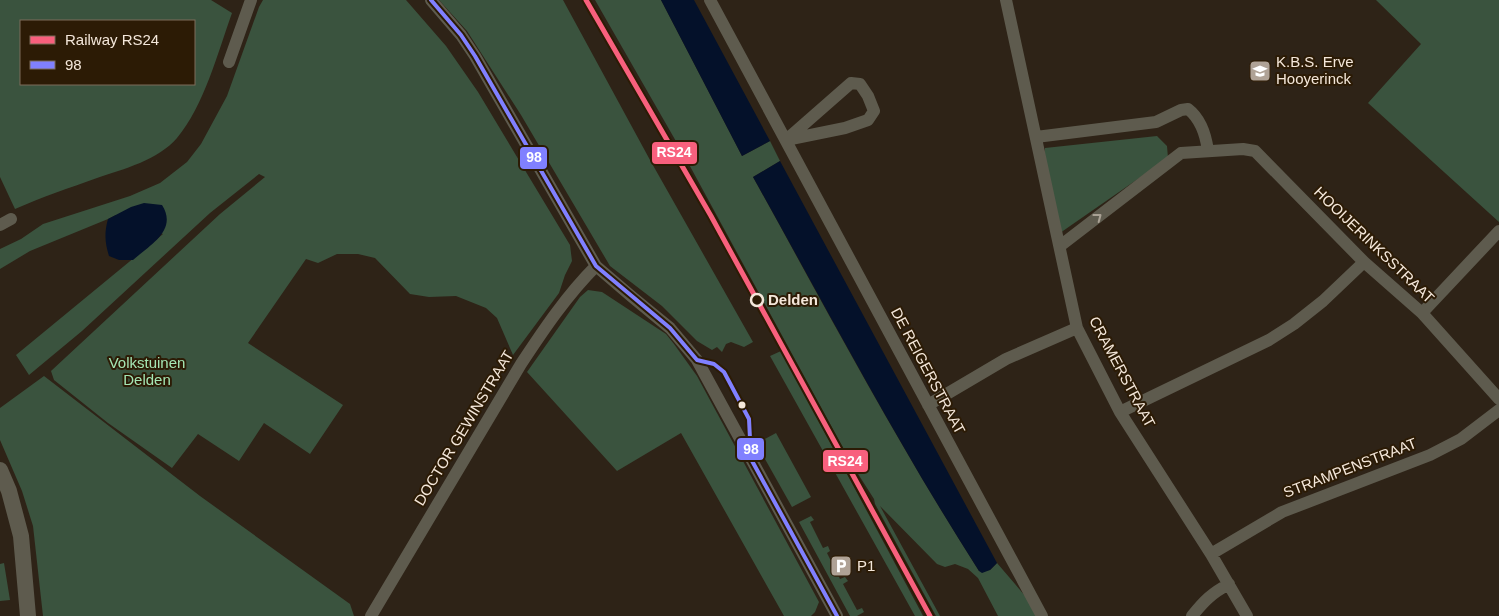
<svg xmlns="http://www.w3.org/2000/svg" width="1499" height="616" font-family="Helvetica,sans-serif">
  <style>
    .green { fill: #3a533e; fill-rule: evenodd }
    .water { fill: #04112a }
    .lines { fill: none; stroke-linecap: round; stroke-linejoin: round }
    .minor { stroke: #5e5b4e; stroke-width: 12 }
    .tertiary { stroke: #5e5b4e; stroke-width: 16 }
    .bus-1-casing { stroke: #2c1b05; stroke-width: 8 }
    .bus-1 { stroke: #8080ff; stroke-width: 4 }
    .rail-1-casing { stroke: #2c1b05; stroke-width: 9 }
    .rail-1 { stroke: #f8607d; stroke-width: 5 }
    .oneway { stroke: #a9a194 }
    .stop-dot { fill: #2c1b05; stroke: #f4e7da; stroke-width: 2.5 }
    .bus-dot { fill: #f4e7da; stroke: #2c1b05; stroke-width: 2 }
    .labels { text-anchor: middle; stroke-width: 4; stroke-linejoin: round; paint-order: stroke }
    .poi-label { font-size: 15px; fill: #f4e7da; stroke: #2c1b05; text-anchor: start }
    .street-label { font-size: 15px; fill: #f4e7da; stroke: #2c1b05 }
    .stop-label { font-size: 15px; font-weight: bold; fill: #f4e7da; stroke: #2c1b05; text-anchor: start }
    .park-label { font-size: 15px; fill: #a4e6b4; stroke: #2c1b05 }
    .line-badge { stroke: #2c1b05; stroke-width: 2 }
    .badge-label { font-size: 14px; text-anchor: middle; font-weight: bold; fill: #fff }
  </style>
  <rect width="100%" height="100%" fill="#2e2317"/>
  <path class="green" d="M0 0H211L232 13C218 52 204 106 177 138 158 160 124 169 97 178 69 188 42 197 15 209L0 177ZM21 21H194V84H21Z
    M263 0H406L446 46 478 92 570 245 572 261 565 275 559 293 513 355 497 318 486 308 456 296 429 297 410 294 375 258 358 254H337L318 263 306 259 248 343 343 405 310 454 264 423 239 461 198 434 172 468 108 423 54 380 51 371 220 214 265 177 259 174 210 213 82 331 29 375 16 355 163 234 116 215 108 219 30 251 0 269V249L21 239 43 224 130 196 160 183 187 162 201 144 227 96 259 7Z
    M439 0H563L650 160 753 342 744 347 731 342 726 344 722 352 717 347 712 350 697 341 662 306 610 266 521 115 467 31Z
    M595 0H661L742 156 770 141 780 161 753 177C826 309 897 443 979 571L990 570 997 563 1026 597 1036 616H998L978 578 968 569 955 564 945 567 937 564 880 506 940 616H936L875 504 874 499 853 466 685 157Z
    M1376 0H1499V222L1368 103 1421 44Z
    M1157 136 1167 146 1168 158 1060 233 1044 158 1045 148Z
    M588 290 602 292 666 334 674 344 697 376 819 602 815 612 811 616H784L681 433 617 471 527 372 580 297Z
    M781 351 921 612 923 616H915L770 356Z
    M44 376 200 496 350 604 354 616H43L33 526 22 491 0 440V408Z
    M776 433 811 497 792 507 765 459 763 440Z
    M811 516 814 520 810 522 823 548 828 546 830 551 827 553 840 579 845 577 848 581 843 584 857 610 862 608 864 612 857 616H850L799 522Z
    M4 563 10 600 0 601V564Z"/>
  <path class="water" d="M661 0H694L770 141 742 156Z
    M780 161 997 563 990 570 982 573 979 571C897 443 827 309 753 177Z
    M144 203 162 205C178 230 150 245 133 260H119L109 256C105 243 104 233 108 219L131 207Z"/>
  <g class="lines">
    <path class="minor" d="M431 0 461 35 475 56 596 266 631 296 670 328 697 360 837 616
      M710 0 1042 616
      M1006 0 1077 328 1120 412 1211 554 1247 616
      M229 62 251 0
      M851 83 860 84 868 96 874 111 868 120 845 128 786 140Z
      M1036 137 1156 122 1181 110 1188 109C1201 119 1206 136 1208 151
      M0 225 11 219
      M1060 246 1181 153 1243 149 1255 151 1364 262 1422 313 1499 399
      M1422 313 1499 231
      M928 405 1006 359 1077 328
      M1120 412 1269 340 1294 324 1323 301 1364 262
      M1211 554 1282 512 1430 455 1461 439 1499 410
      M371 616 521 364C544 329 567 295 596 266
      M1192 616C1204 601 1212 593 1229 584"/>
    <path class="tertiary" d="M0 470 9 491 21 536 28 616"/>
    <g class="bus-1-casing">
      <path id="bus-1" d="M431 0 461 35 475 56 596 266 670 328 697 360 714 364 724 372 749 419 751 459 837 616"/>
    </g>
    <use href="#bus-1" class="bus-1"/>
    <g class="rail-1-casing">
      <path id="rail-1" d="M586 0 711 216 930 616"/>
    </g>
    <use href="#rail-1" class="rail-1"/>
  </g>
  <defs><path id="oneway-chevron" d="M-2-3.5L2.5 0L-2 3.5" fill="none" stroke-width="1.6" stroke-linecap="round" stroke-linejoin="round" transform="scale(1.25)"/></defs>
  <use class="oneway" href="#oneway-chevron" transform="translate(1098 217) rotate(-37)"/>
  <defs>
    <g id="school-square" transform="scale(1.125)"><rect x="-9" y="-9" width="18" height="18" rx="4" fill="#afa296" stroke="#2c1b05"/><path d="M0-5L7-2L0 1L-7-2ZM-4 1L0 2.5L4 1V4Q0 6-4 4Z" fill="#fff"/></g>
    <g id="parking-square" transform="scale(1.125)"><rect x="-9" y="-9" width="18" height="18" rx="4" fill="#afa296" stroke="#2c1b05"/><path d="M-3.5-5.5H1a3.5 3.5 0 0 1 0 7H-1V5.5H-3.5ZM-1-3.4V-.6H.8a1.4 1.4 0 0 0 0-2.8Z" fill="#fff"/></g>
  </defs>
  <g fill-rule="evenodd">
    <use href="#school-square" x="1260" y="71"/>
    <use href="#parking-square" x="841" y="566"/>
  </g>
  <circle class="stop-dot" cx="757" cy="300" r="6"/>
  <circle class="bus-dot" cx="742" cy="405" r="4.5"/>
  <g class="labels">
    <g class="poi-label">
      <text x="1276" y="67">K.B.S. Erve<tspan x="1276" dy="17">Hooyerinck</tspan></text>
      <text x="857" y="571">P1</text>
    </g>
    <g class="street-label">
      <text transform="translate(1374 245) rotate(44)" y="5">HOOIJERINKSSTRAAT</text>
      <text transform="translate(928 371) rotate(62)" y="5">DE REIGERSTRAAT</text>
      <text transform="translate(1122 372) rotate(62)" y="5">CRAMERSTRAAT</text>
      <text transform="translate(464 428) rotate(-59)" y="5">DOCTOR GEWINSTRAAT</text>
      <text transform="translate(1350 468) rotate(-21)" y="5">STRAMPENSTRAAT</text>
    </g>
    <g class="stop-label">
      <text x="768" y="305">Delden</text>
    </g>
    <g class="park-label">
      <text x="147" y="368">Volkstuinen<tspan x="147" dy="17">Delden</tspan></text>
    </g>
  </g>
  <g class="line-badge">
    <rect x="651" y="141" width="47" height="24" rx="5" fill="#f8607d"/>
    <rect x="519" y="146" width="29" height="24" rx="5" fill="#8080ff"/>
    <rect x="736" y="437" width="29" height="24" rx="5" fill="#8080ff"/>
    <rect x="822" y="449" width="47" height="24" rx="5" fill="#f8607d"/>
  </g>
  <g class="badge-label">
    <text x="674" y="157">RS24</text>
    <text x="534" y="162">98</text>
    <text x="751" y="454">98</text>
    <text x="845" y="466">RS24</text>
  </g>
  <rect x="20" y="20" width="175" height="65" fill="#2c1b05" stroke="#7c6d5a"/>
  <rect x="30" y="36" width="25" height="8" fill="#f8607d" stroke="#7c6d5a"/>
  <text x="65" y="45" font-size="15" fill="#f4e7da">Railway RS24</text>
  <rect x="30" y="61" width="25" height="8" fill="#8080ff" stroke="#7c6d5a"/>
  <text x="65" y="70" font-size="15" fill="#f4e7da">98</text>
</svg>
